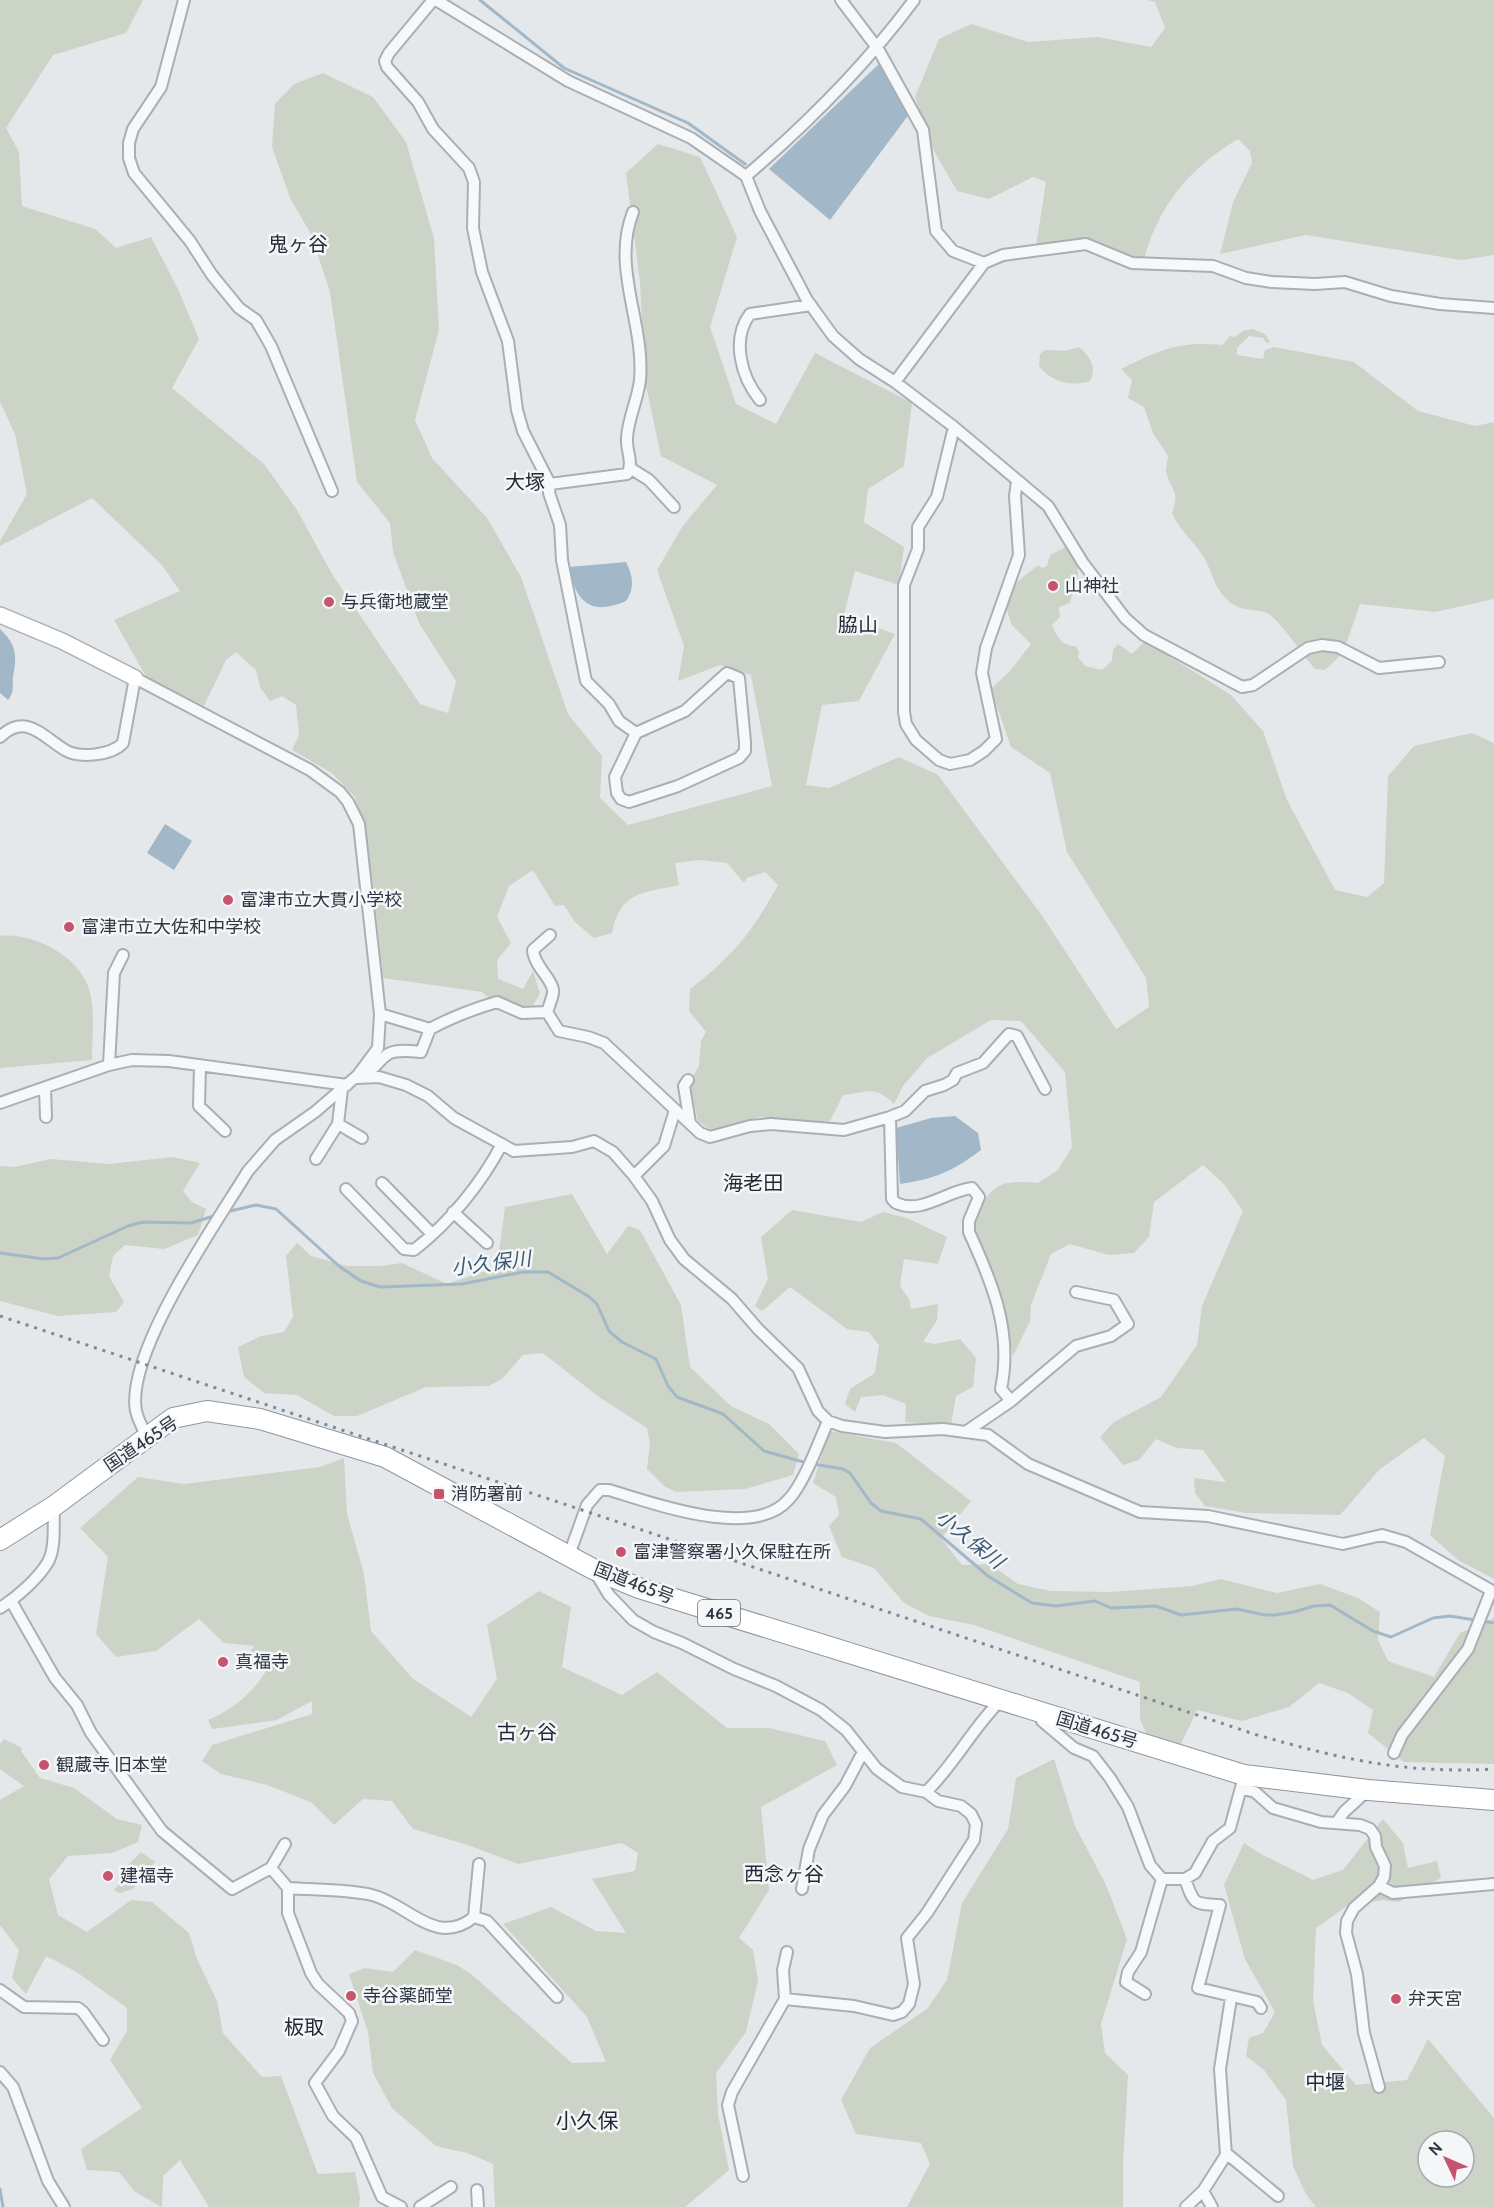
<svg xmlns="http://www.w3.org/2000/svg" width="1494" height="2207" font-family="Cabin,'Noto Sans JP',sans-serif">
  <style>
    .green { fill: #cbd4c6; fill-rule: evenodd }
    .water { fill: #a2b8c8 }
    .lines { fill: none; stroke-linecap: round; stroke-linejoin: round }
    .stream { stroke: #a2b8c8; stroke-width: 3 }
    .street-casing { stroke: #a9afb5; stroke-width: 14 }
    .secondary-casing { stroke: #a9afb5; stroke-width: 18 }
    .highway-casing { stroke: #8d96a1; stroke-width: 22 }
    .street { stroke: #f7f8fa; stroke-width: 10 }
    .secondary { stroke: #fff; stroke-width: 15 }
    .highway { stroke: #fff; stroke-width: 20 }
    .rail { stroke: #7f8994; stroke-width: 3; stroke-dasharray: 3 6; stroke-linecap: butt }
    .poi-dot { fill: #c6546f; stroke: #f4f6f8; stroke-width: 2 }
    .labels { text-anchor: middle; stroke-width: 5; stroke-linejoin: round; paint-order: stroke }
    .shield { fill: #f4f6f8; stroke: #697079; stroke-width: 1.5 }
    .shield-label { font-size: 16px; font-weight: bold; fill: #2d3743 }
    .poi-label { font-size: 18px; fill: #2d3743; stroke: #f4f6f8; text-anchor: start }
    .street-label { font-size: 18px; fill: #2d3743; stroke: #f4f6f8 }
    .neighbourhood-label { font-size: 20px; fill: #1f2834; stroke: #f4f6f8 }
    .water-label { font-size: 20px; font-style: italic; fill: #3a5974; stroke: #f4f6f8 }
    .quarter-label { font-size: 21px; fill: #1f2834; stroke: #f4f6f8 }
  </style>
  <rect width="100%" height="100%" fill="#e4e8eb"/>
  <path class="green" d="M0 0H143L126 33 53 55 6 128 19 152 22 206 95 229 116 248 151 237 178 289 199 339 172 388 264 464 297 510 332 574 420 704 448 713 456 681 419 623 393 552 390 523 357 482 330 292 311 234 290 198 272 147 275 104 294 84 323 73 373 97 406 142 434 238 439 330 415 420 432 458 487 518 521 577 568 714 602 756 600 798 628 825 772 786 751 675 720 665 678 681 684 646 657 570 682 527 717 485 661 456 645 381 640 282 626 173 658 144 700 157 737 237 710 327 736 404 776 424 815 353 912 403 904 466 868 489 864 522 904 547 899 585 855 571 844 615 895 634 859 701 822 705 806 785 829 788 899 757 938 775 1043 917 1116 1029 1149 1007 1146 978 1067 852 1050 773 1011 747 991 689 1010 671 1031 644 1012 625 1005 605 1017 582 1038 565 1042 568 1047 566 1050 555 1066 547 1077 562 1079 585 1073 591 1070 603 1059 607 1060 617 1052 625C1057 636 1061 646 1075 646L1079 651 1078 657 1085 666 1102 670 1112 661 1113 650 1118 644 1132 654 1145 641 1231 695 1263 731 1287 800 1335 890 1367 897 1384 883 1388 776 1414 746 1472 733 1494 743V1579L1458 1560 1430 1535 1445 1456 1424 1438 1380 1469 1340 1515 1246 1513 1205 1506 1195 1493 1194 1478 1226 1482 1203 1450 1177 1448 1156 1439 1139 1460 1123 1465 1100 1437 1114 1422 1161 1397 1197 1345 1202 1306 1243 1211 1224 1184 1203 1165 1154 1202 1149 1237 1134 1253 1109 1255 1070 1244 1051 1254 1031 1305 1030 1321 1013 1356 999 1287 973 1225C989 1187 995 1179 1038 1183L1058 1170 1072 1147 1065 1072 1021 1021 991 1020 927 1058 903 1086 894 1104C874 1084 867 1093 843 1095L830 1121 813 1122 759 1117 715 1133 698 1121 691 1091 692 1078 699 1066 701 1041 706 1032 689 1011 690 989C732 957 753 931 778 885L765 872 747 878 744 883 727 863 700 860 675 863 679 885C643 893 620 891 612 933L594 938 575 922 564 905 555 906 533 870 509 886 497 917 511 943 497 960 498 979 523 989 533 971 540 993 531 1009 490 999 482 992 383 978 373 884 363 826 355 797 332 773 292 750 299 735 296 705 282 696 270 701 260 687 256 670 236 652 226 660 204 706 147 678 114 620 180 591 161 564 92 498 0 546V541L27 494 15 434 0 402Z
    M1148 0H1494V255L1461 260 1306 235 1220 254 1233 202 1252 163 1250 151 1238 139C1189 169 1160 203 1144 259L1088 242 1036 246 1046 182 1033 177 989 199 957 191 933 149 915 97 939 39 971 24 1028 42 1097 37 1151 47 1165 28 1155 2Z
    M1252 329 1265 334 1270 342 1267 343 1263 338 1249 336 1237 348V355L1263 359 1265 350 1274 347 1354 362 1418 411 1475 426 1494 422V599L1435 612 1360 604 1343 653 1325 670 1315 669C1302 655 1281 621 1267 613 1258 609 1245 611 1236 606 1216 594 1215 580 1206 561 1197 544 1180 532 1172 513 1181 488 1170 491 1166 471 1166 467 1168 460 1168 456L1153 433 1144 407 1128 398 1132 380 1121 369C1161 350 1176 341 1222 345L1230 336 1235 337 1243 331Z
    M1079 347C1090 356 1098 369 1089 382 1070 386 1051 382 1039 366L1040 354 1045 350 1066 351Z
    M0 936C31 932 76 954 88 986 96 1008 92 1036 92 1060L0 1068Z
    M173 1157 200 1163 183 1191 192 1202 206 1209 198 1235 164 1249 125 1245 113 1256 109 1276 124 1302 116 1312 58 1316 0 1301V1166L14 1167 51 1159 109 1164Z
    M572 1194 607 1254 628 1226 640 1230 681 1305 690 1367 731 1406 769 1424 799 1454 793 1475 745 1489 676 1492 664 1486 647 1469 650 1444 647 1428 599 1397 543 1353 523 1355 503 1378 489 1386 426 1387 357 1416H334L297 1395 264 1393 244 1377 238 1347 261 1336 284 1332 293 1317 286 1256 297 1243 311 1256 347 1266H381L402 1263 447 1284 497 1267 505 1207Z
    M792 1210 861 1222 883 1212 907 1218 947 1237 938 1264 904 1259 900 1286 909 1299 911 1309 938 1304 937 1320 923 1342 935 1344 960 1339 976 1358 973 1387 956 1396 951 1425 905 1422 906 1404 883 1395 861 1397 855 1412 845 1404 850 1389 875 1373 879 1345 869 1332 847 1329 790 1287 762 1311 755 1306 768 1279 761 1237Z
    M829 1431 896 1443 971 1501 941 1538 962 1565 990 1564 1018 1584 1051 1591 1110 1592 1192 1586 1221 1579 1277 1593 1320 1584 1358 1598 1380 1612 1378 1640 1388 1661 1434 1677 1460 1633 1494 1618V1764L1404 1762 1368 1733 1373 1710 1348 1693 1319 1683 1289 1707 1242 1721 1197 1710 1181 1744 1147 1735 1140 1719V1682L974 1625 929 1616 904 1603 874 1568 842 1557 829 1526 839 1515 836 1497 813 1483Z
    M344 1458 347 1514 364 1574 371 1631 412 1678 471 1717 497 1679 487 1625 539 1591 571 1607 562 1667 622 1695 657 1672 727 1728H769L825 1741 837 1765 761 1807 769 1890 739 1938 753 1950 758 1981 746 2032 716 2073 718 2114 729 2170 685 2207H495L493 2164 467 2153 436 2146 392 2108 373 2073 368 2032 349 1974 365 1968 393 1972 415 1950 457 1965 471 1974 572 2063 606 2062 587 2017 503 1924 551 1907 596 1931 626 1933 592 1879 635 1871 638 1853 622 1843 518 1864 468 1845 413 1829 392 1801 363 1799 334 1825 311 1802 267 1785 221 1774 202 1761 212 1745 312 1714V1701L277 1720 212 1729 208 1720C232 1710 253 1693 266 1671L262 1661 251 1651 254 1646 224 1643 199 1619 156 1651 116 1657 96 1634 108 1557 80 1528 138 1477 184 1484 320 1467Z
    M4 1739 22 1748 21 1751 40 1778 74 1788 117 1819 142 1825 138 1842 112 1853 68 1856 49 1879 58 1915 87 1932 131 1900 152 1902 189 1933 197 1959 217 2001 223 2033 262 2077 281 2076 318 2174 355 2172 360 2197 359 2207H209L180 2160 163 2176 162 2207 135 2192 119 2172 87 2170 81 2149 142 2108 110 2060 127 2031V2008L75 1971 46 1956 26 1994 12 1978 19 1950 0 1925V1800L24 1786 0 1769V1744Z
    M1054 1759 1075 1826 1106 1885 1127 1939 1101 2024 1105 2053 1128 2075 1123 2164V2207H907L930 2164 921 2143 856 2134 841 2100 870 2048 927 2009 947 1980 962 1903 1008 1829 1016 1778Z
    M1383 1819 1403 1843 1408 1868 1437 1861 1441 1878 1399 1902 1382 1900 1347 1906 1316 1928 1313 2001 1322 2045 1356 2085 1407 2080 1428 2039 1494 2118V2207H1316L1306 2194 1293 2166 1286 2100 1264 2070 1246 2056 1249 2038 1263 2033 1275 2012 1245 1959 1224 1885 1244 1843C1266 1859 1290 1867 1313 1880L1343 1870ZM1428 2141H1464V2177H1428Z
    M141 1852 155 1862 133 1889 119 1893 114 1890 129 1872 125 1868Z"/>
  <path class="water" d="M882 61 910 113 830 220 769 169Z
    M626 562C633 575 635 589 626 601 591 616 576 603 569 567Z
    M0 629C17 645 17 656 13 677 12 687 15 691 8 700L0 693Z
    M165 824 192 841 174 870 147 853Z
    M955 1116 978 1133 981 1150C953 1171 935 1179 900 1184L896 1128 931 1118Z"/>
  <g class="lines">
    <path class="stream" d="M480 0 564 68 688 123 745 164
      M226 1212 256 1205 276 1209 340 1267 361 1281 380 1287 462 1284 523 1272H548L588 1296 597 1304 609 1331 622 1342 656 1359 668 1386 677 1397 723 1414 764 1451 807 1463
      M0 1253 44 1259 58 1258 128 1226 143 1222 191 1223 217 1215
      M813 1464 843 1469 850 1473 871 1503 881 1511 921 1519 988 1576 1032 1603 1056 1606 1095 1601 1111 1608 1156 1606 1181 1615 1237 1609 1265 1615H1275L1294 1612 1314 1606 1330 1605 1373 1631 1391 1637 1433 1618 1450 1616 1494 1623
      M0 2189 3 2207"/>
    <g class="street-casing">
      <path id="street" d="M184 0 161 87 133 129 129 143V158L134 173 190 241 212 275 239 308 256 320 271 346 332 491
        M433 0 389 53 385 61 387 67 418 102 433 129 469 168 474 182 473 228 482 272 508 341 517 410 523 431 550 484 549 493 560 525 562 560 586 681 609 704 619 721 636 733
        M436 0 568 81 691 138 746 176 760 211 807 300 833 336 859 359 895 382 954 427 1048 506 1083 563 1125 618 1144 635 1242 687 1253 685 1308 648 1322 645 1338 647 1379 668 1439 662
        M841 0 878 49 923 130 936 231 953 251 984 263 1003 255 1086 244 1132 263 1213 266 1246 278 1272 282 1315 284 1345 282 1391 296 1440 304 1494 308
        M746 176C808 123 865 66 914 0
        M895 382 984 263
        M760 400C741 377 731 339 750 314L811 305
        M954 427 937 497 918 527V549L904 585V712L906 724 916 740 939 760 950 764 970 760 984 751 996 739 982 673 986 648 1019 555 1015 496 1017 481
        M630 468 649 480 674 507
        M550 484 627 474C634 463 626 451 627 438 628 418 638 399 640 380 645 323 611 268 633 212
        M727 673 739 678 745 742V751L739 758 678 786 629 802 621 799 617 793 615 777 636 733 685 711Z
        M0 737C26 712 43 737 65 750 80 759 112 755 123 743L135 678 310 770 340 792 348 802 359 824 380 1014 378 1048 358 1075 315 1112 275 1140 248 1171C217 1222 125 1353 136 1411 138 1420 143 1429 147 1437
        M547 1012C549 1006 552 999 553 993 555 981 534 967 533 950L550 935
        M380 1014 430 1029
        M109 1065 114 973 123 955
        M200 1065 199 1106 225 1131
        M362 1074C378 1068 376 1062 388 1054 397 1049 411 1051 421 1052L430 1029C452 1017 473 1009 497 1002L522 1013 547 1012 559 1031 588 1037 604 1043 700 1133 710 1137 750 1126 771 1124 844 1130 890 1117 905 1111 925 1091 944 1085 953 1080 957 1073 983 1063 1009 1034 1017 1036 1045 1089
        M356 1078 379 1077 406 1085 428 1096 454 1118 514 1151 572 1147 594 1141 613 1152 634 1176 652 1201 670 1240 684 1259 732 1299 758 1329 798 1368 818 1411 828 1421 842 1426 885 1432 943 1429 988 1435 1028 1464 1140 1512 1208 1516 1343 1544 1382 1535 1406 1542 1494 1592
        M688 1080 684 1086 690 1123
        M45 1088 46 1117
        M0 1103 109 1065 132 1060 169 1061 347 1085
        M890 1117 892 1199 896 1203C922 1215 948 1190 972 1188L979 1197 969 1221V1232C992 1282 1013 1332 1001 1389L1011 1401 967 1431
        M338 1124 362 1138
        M316 1159 338 1124 342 1089
        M634 1176 664 1146 675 1110
        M382 1183 431 1233
        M346 1189 404 1249 414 1250C449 1223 481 1184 502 1144
        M453 1212 487 1243
        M1011 1401 1076 1346 1111 1336 1128 1324 1114 1300 1076 1292
        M569 1555 587 1505 600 1490H609C653 1503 754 1541 789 1499 804 1483 819 1442 828 1421
        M595 1572 609 1595 633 1620 654 1632 682 1643 734 1669 776 1686 821 1710 846 1730 877 1769 902 1787 926 1792C954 1765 972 1729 1000 1701
        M11 1601 55 1678 77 1705 91 1733 162 1831 232 1889 271 1868 288 1888V1913L311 1973 318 1984 349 2013 352 2021 339 2051 315 2083 333 2116 356 2138 382 2197 401 2207
        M0 1608C16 1598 38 1579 48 1562 56 1548 53 1523 54 1506
        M1040 1713 1042 1721 1074 1748 1093 1756 1110 1778 1128 1807 1150 1865 1162 1879H1185L1195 1873 1213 1841 1230 1828 1242 1784
        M1394 1753 1402 1735 1468 1649 1491 1591
        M1241 1788 1255 1792 1273 1808 1321 1822 1360 1825 1370 1829 1375 1836 1376 1847 1385 1866 1384 1877 1379 1886 1354 1908 1347 1921 1346 1933 1357 1974 1364 2033 1379 2087
        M1337 1822 1344 1812 1368 1790
        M271 1868 285 1844
        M1185 1879C1194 1905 1194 1904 1220 1905L1198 1988 1257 2002 1261 2008
        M1379 1886 1393 1893 1494 1884
        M288 1888C315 1890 346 1889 372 1895 408 1904 436 1948 474 1917L487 1921 557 1997
        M802 1889 809 1849 823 1815 845 1786 863 1752
        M474 1917 479 1864
        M0 1990 24 2007 78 2008 83 2012 103 2040
        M1145 1994 1126 1982 1128 1972 1141 1952 1162 1879
        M785 1999 854 2006 893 2015 902 2012 909 2004 914 1984 907 1938 927 1913 974 1840 976 1824 971 1814 961 1806 938 1801 926 1792
        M0 2072 13 2087 48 2181 64 2207
        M1226 2153 1278 2196
        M743 2176 728 2105 732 2092 785 1999 783 1970 787 1952
        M477 2190 478 2207
        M1203 2191 1212 2207
        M420 2207 451 2187
        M1186 2207 1203 2191 1226 2155 1220 2069 1231 1998"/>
    </g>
    <g class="secondary-casing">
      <path id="secondary" d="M0 615 62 641 135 678"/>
    </g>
    <g class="highway-casing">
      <path id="highway" d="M0 1540 54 1506 173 1418 207 1411 260 1419 385 1457 593 1569 639 1588 1244 1775 1368 1790 1494 1800"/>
    </g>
    <use href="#street" class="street"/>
    <use href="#secondary" class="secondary"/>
    <use href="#highway" class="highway"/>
    <path class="rail" d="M0 1316 1254 1734C1341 1759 1403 1774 1494 1769"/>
  </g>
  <g class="poi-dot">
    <circle cx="1053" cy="586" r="6"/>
    <circle cx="329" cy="602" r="6"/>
    <circle cx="228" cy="900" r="6"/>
    <circle cx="69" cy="927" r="6"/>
    <rect x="433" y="1488" width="12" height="12" rx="3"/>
    <circle cx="621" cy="1552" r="6"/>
    <circle cx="223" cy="1662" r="6"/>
    <circle cx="44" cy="1765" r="6"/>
    <circle cx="108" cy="1876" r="6"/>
    <circle cx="351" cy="1996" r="6"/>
    <circle cx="1396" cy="1999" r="6"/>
  </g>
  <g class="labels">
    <rect class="shield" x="698" y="1600" width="42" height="26" rx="4.5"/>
    <g class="shield-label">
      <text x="719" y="1619">465</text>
    </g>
    <g class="poi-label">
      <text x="1065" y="592">山神社</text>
      <text x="341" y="608">与兵衛地蔵堂</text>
      <text x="240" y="906">富津市立大貫小学校</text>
      <text x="81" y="933">富津市立大佐和中学校</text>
      <text x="451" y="1500">消防署前</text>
      <text x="633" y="1558">富津警察署小久保駐在所</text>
      <text x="235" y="1668">真福寺</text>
      <text x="56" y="1771">観蔵寺 旧本堂</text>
      <text x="120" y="1882">建福寺</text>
      <text x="363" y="2002">寺谷薬師堂</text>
      <text x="1408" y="2005">弁天宮</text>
    </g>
    <g class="street-label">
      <text transform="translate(141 1444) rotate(-34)" y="6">国道465号</text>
      <text transform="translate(634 1583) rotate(21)" y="6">国道465号</text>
      <text transform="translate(1097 1730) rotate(17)" y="6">国道465号</text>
    </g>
    <g class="neighbourhood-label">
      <text x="298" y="251">鬼ヶ谷</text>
      <text x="525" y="489">大塚</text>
      <text x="858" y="632">脇山</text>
      <text x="753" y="1190">海老田</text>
      <text x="527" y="1739">古ヶ谷</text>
      <text x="784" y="1881">西念ヶ谷</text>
      <text x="304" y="2034">板取</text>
      <text x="1325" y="2089">中堰</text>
    </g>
    <g class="water-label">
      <text transform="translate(491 1263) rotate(-7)" y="7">小久保川</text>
      <text transform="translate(970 1539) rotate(39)" y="7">小久保川</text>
    </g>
    <g class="quarter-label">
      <text x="587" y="2128">小久保</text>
    </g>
  </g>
  <g transform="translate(1446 2159) rotate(314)"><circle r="28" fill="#f4f6f8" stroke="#a4aab0" stroke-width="1.5"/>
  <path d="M0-4.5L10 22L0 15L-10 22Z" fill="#c6546f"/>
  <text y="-9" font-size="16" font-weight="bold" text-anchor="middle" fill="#2d3743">N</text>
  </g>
</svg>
